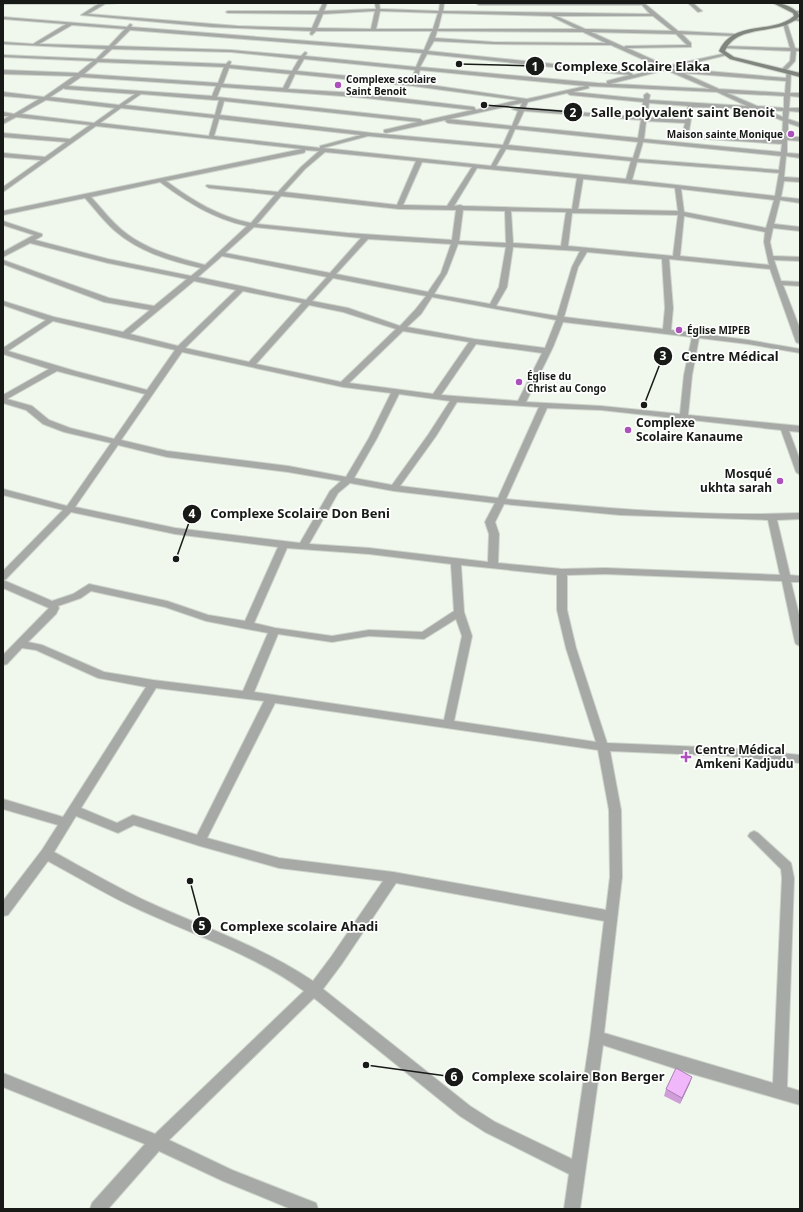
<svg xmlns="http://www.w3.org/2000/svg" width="803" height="1212" font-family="'Noto Sans',sans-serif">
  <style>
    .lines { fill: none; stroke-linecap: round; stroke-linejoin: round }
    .minor-casing { stroke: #cdd4cb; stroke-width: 2 }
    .secondary-casing { stroke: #cdd4cb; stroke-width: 2 }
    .minor { fill: #a6a9a5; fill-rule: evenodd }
    .secondary { fill: #80857e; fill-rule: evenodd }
    .wall { fill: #cf9dd8 }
    .shaded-wall { fill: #a980b0 }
    .building { fill: #f1b7fb; stroke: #a980b0 }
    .poi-dot { fill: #ac51bb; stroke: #fff; stroke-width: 1.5 }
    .labels { text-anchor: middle; stroke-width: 3.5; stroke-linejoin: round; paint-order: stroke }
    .far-poi-label { font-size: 10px; font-weight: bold; fill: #171a16; stroke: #fff; text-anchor: start }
    .poi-label { font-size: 12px; font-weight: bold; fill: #171a16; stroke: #fff; text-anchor: start }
    .leader { fill: none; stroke: #171a16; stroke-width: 1.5 }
    .callout-dot { fill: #171a16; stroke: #fff; stroke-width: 1.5 }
    .mark-label { font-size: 12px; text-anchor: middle; font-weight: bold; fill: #fff }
    .callout-label { font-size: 13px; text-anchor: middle; font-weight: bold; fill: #171a16; stroke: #fff; stroke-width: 3.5; stroke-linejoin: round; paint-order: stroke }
  </style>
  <rect width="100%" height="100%" fill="#f0f8ed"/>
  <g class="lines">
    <g class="minor-casing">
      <path id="minor" d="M3 3H120L105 4 88 14 238 26 312 28 318 14 228 13 226 12 228 11H319L323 3H327L324 11 376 9 375 3H379L380 9 439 11 440 3H444L443 11 650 14 642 5H479L477 4 644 3 678 31 736 34 738 35 736 36 682 34 691 43V47L627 48 667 66 727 53V55L672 68 719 89 785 93 786 81 683 73 680 71 683 69 786 78 787 72H791L790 93H800V97L790 96 789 108H800V112L789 111 788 119 800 123V127L788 123V137H800V141L787 140V153L800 154V158L786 156 784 177 800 178V182L784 181 781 197 800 199V203L780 200 774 224 800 227V231L773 228 770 242 773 256 800 257V261L774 260 781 281 800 282V286L783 285 800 329V344L796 342 770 269 669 259 673 308 671 330 748 340 800 349V353L748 344 699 338 692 375 688 415 800 426V432L789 431 800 460V475L796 472 781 430 601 410 547 408 506 499C604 508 702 517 800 513V519L777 520 790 575 800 576V582H791L800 619V646L796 644 795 642 782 581 605 574 567 575V610L576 648 607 743 727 748 800 755V763L727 756 610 751 621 810 622 877 604 1033 773 1083 782 878 781 869 748 836 750 833 754 831 758 833 791 863 794 878 787 1087 800 1091V1105L689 1073 603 1045 580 1209H564L569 1174 485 1132 460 1116 314 998 169 1140 232 1170 316 1203 318 1209H291L223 1181 159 1151 108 1209H90L92 1203 145 1144 3 1087V1073L155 1134 304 991C254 955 195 935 140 910 108 896 78 877 48 861L8 915 3 916V901L42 850 58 825 3 809V799L63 817 146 687 98 678 36 650 22 648 7 664 3 665V655L49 608 3 588V571L63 510 3 495V489L67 506 111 443 64 432 43 424 26 410 3 403V395L49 369 3 354V348L46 320 3 305V301L54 317 123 332 150 310 104 302 3 264V260L109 298 154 306 187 279 108 263 30 243 3 257V252L34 235 3 225V221L42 234V236L35 240 108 259 191 276 201 268C170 261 139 252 114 230 103 220 95 209 85 198L3 215V211L302 149 96 126 3 192V187L41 160 3 157V153L45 157 66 142 3 137V133L70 139 90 125 16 117 3 124V120L9 116H3V112L14 114 39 99 3 96V92L44 97 74 76 3 74V70L78 73 93 61 3 57V55L96 59 106 49 3 44V42L33 44 66 24 3 19V17L127 27 130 24 132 25 131 27 424 50 432 31H316L312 35 310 34 311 31 212 27 81 15 98 4H3ZM375 11 371 29 317 28 323 14ZM380 11 438 13 433 29H376ZM442 13 551 16 577 29H438ZM556 16H653L672 31 585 29ZM72 25 125 29 109 46 39 44ZM130 30 422 53 416 67 305 56 307 53 305 52 301 56 231 50 114 46ZM437 31 583 32 606 43 493 42 435 38ZM591 32 676 34 687 45 626 46 624 47ZM434 41 493 44 611 45 662 68 633 75 631 72 428 51ZM112 49 231 52 299 59 292 71 230 65 231 62 229 61 226 64 101 59ZM427 54 630 75 607 81V83L609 84 666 70 710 89 597 83 420 67ZM304 59 415 70 411 82 297 71ZM98 62 224 67 218 83 84 74ZM229 68 290 74 283 88 223 84ZM420 70 586 86 527 99 416 83ZM295 74 413 86 518 100 476 110 474 107 356 93 288 89ZM81 77 216 86 212 96 68 86ZM588 86 717 92 747 106 649 100 650 95 647 93 644 95V99L573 92 589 88ZM221 87 356 97 473 110 423 121 420 119 217 97ZM64 88 65 89 135 94 119 105 50 97ZM567 93 570 95 643 102 641 117 525 108 528 102ZM727 93 784 96V108L757 106ZM141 94 214 100H219L215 115 125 105ZM46 100 115 108 94 123 21 114ZM224 101 418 122 384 130V132L386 133 522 103 520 108 512 109 518 111 512 126 448 119 445 121 448 123 510 129 503 145 372 133 220 115ZM649 103 688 106 685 120 647 117ZM693 107 755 109 783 121 782 140 693 134 689 131ZM121 108 214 118 209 136 100 123ZM765 110 783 111V117ZM524 111 641 120 638 138 517 126ZM219 119 361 135 320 146V148L214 136ZM646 121 685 123 683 132 692 138 782 144 781 152 644 139ZM515 129 638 142 633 158 508 145ZM368 136 501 148 491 166 323 148ZM643 142 781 156 779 170 638 159ZM506 149 631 161 626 179 496 166ZM305 150 319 151 301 167 278 192 207 185 206 186 209 188 275 195 251 223C219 217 192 200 166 181L303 153 305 152ZM325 152 416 161 397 205 284 192 305 169ZM422 162 472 167 447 206 403 205ZM637 162 779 173 775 196 632 180ZM477 168 577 178 572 209 463 206 460 205 454 206ZM583 179 675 188 678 211 578 209ZM160 182C187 202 214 219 247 226L205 265C178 258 150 251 127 234 113 224 103 210 91 197ZM681 189 774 200 766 228 684 212ZM281 196 399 209 456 210 452 240 347 233 257 224ZM463 210 505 211 506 243 459 241ZM511 211 566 212 561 246 513 243ZM572 213 678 215 673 256 568 246ZM684 216 765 232 764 242 769 265 680 256ZM254 227 361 238 330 273 225 253ZM368 239 451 244 441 273 428 292 336 274ZM458 244 506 247 499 287 490 304 434 294 447 273ZM513 247 580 251 572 267 557 316 496 306 507 287ZM587 252 662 259 665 308 663 329 564 317 578 267ZM222 256 327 277 306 300 198 277ZM333 278 426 296 415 310 400 326 348 308 312 301ZM194 281 236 290 178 346 130 334ZM243 291 302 303 249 362 185 348ZM432 297 556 320 545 348 474 339 407 327 421 314ZM309 305 343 312 396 329 341 382 256 364ZM53 321 175 350 147 390 75 371 8 351ZM563 322 692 337 684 375 680 414 601 406 526 402 553 347ZM403 331 469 342 433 394 349 383ZM476 344 542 353 518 401 441 395ZM182 352 343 387 391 393 369 438 346 477 288 466 167 451 121 440ZM57 371 145 394 114 439 70 428 49 420 32 406 7 399ZM399 394 450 401 428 435 392 485 354 478 377 438ZM457 402 539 407 498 498 400 486 436 436ZM118 445 167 457 288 472 341 481 330 491 300 543 175 528 75 507ZM350 483 394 491 495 503 485 522 489 534 488 562 369 548 309 544 338 493ZM504 504 620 515 768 520 780 575 605 568 562 569 498 563 499 534 495 522ZM71 512 175 534 278 547 245 621 208 615 167 601 89 584 73 594 52 601 3 580 6 579ZM287 548 369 554 451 564 454 611 422 632 369 630 332 636 275 628 254 623ZM461 565 557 575V610L566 648 596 742 454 721 472 636 464 612ZM91 591 165 607 206 621 268 633 243 691 153 680 104 672 42 645 28 642 56 614 59 608 58 606 81 598ZM456 619 462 636 444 720 254 692 278 634 332 642 369 636 424 639ZM156 688 264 701 197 835 133 815 117 823 81 808ZM275 703 598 750 609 810 610 877 606 910 393 872 279 858 207 838ZM76 816 118 833 134 825 200 846 279 868 383 881 331 957 313 981C263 947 203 927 148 902 116 887 85 869 54 852ZM396 883 604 921 590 1037 572 1159 495 1122 470 1106 323 989 341 965Z
        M688 3H693L702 11 698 12Z
        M795 11H800V13H793Z
        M791 18 800 19V21L791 20Z
        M785 22 787 23 795 48 800 49V51H796L795 61 785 72 780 71 790 61 791 51 723 48 721 47 723 46 790 48 783 23Z"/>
    </g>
    <g class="secondary-casing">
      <path id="secondary" d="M773 3C783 3 795 7 800 16 780 37 738 22 725 51L734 57 800 73V77L730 59 719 51C734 19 772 35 794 16L793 13Z"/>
    </g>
    <use href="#minor" class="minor"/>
    <use href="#secondary" class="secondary"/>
  </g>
  <path class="wall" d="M690 1083 680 1104 664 1096 666 1089Z"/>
  <path class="shaded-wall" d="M692 1077 690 1083 680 1104 682 1098Z"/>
  <path class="building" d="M676 1068 692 1077 682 1098 666 1089Z"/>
  <g class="poi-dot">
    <circle cx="338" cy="85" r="4"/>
    <circle cx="791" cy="134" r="4"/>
    <circle cx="679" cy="330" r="4"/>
    <circle cx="519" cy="382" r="4"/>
    <circle cx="628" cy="430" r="4"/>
    <circle cx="780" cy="481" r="4"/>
    <path d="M684 751h4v4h4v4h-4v4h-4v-4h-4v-4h4z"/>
  </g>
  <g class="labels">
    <g class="far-poi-label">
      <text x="346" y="83">Complexe scolaire<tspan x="346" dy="12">Saint Benoit</tspan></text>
      <text x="783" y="138" text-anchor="end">Maison sainte Monique</text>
      <text x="687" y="334">Église MIPEB</text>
      <text x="527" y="380">Église du<tspan x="527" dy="12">Christ au Congo</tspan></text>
    </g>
    <g class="poi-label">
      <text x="636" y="427">Complexe<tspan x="636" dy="14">Scolaire Kanaume</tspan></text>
      <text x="772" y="478" text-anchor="end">Mosqué<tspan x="772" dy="14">ukhta sarah</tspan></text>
      <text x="695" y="754">Centre Médical<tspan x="695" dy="14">Amkeni Kadjudu</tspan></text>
    </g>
  </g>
  <path class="leader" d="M459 64L535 66M484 105L573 112M644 405L663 356M176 559L192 514M190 881L202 926M366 1065L454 1077"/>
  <g class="callout-dot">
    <circle cx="459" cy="64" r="4"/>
    <circle cx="484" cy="105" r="4"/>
    <circle cx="644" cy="405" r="4"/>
    <circle cx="176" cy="559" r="4"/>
    <circle cx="190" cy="881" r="4"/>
    <circle cx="366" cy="1065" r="4"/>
    <circle cx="535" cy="66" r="10"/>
    <circle cx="573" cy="112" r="10"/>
    <circle cx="663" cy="356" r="10"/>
    <circle cx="192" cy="514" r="10"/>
    <circle cx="202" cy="926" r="10"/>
    <circle cx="454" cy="1077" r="10"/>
  </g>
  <g class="mark-label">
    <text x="535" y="71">1</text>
    <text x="573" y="117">2</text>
    <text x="663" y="360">3</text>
    <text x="192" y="518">4</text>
    <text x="202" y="930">5</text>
    <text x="454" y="1081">6</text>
  </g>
  <g class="callout-label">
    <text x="632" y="71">Complexe Scolaire Elaka</text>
    <text x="683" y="117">Salle polyvalent saint Benoit</text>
    <text x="730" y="361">Centre Médical</text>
    <text x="300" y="518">Complexe Scolaire Don Beni</text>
    <text x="299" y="931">Complexe scolaire Ahadi</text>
    <text x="568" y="1081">Complexe scolaire Bon Berger</text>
  </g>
  <rect width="803" height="1212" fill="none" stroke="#171a16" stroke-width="8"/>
</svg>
